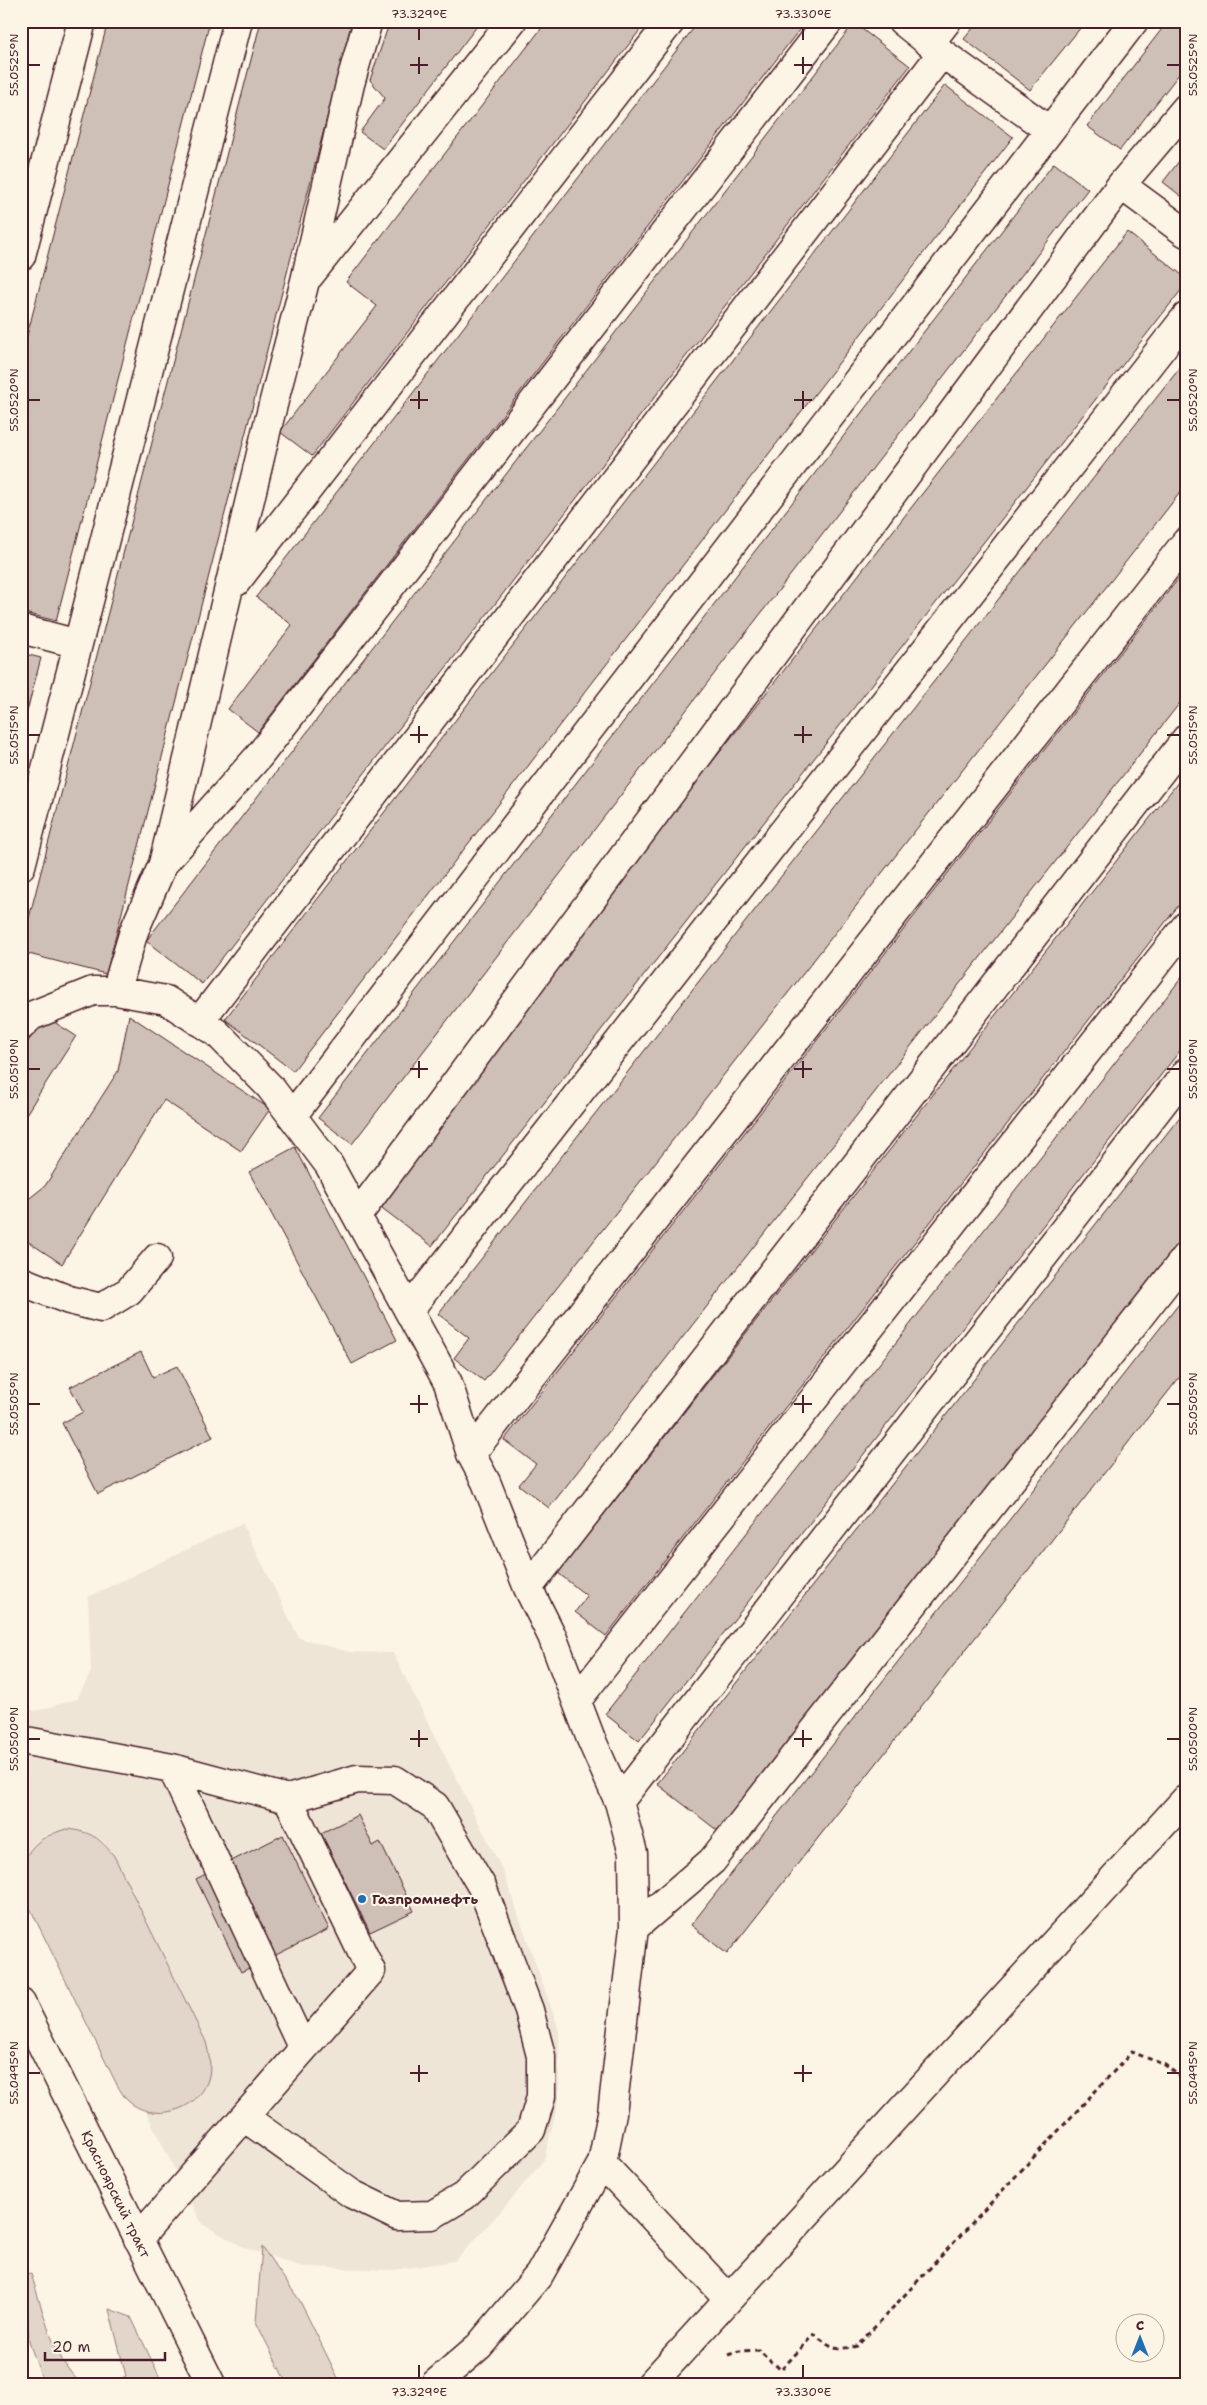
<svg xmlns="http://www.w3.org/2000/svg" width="1207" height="2405" font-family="'Shantell Sans',sans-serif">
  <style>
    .built { fill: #eee5d7 }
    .green { fill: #e2d5ca; stroke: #967a7a }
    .building { fill: #cfc0b7; stroke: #4a1f2b }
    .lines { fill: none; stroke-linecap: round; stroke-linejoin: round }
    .minor-casing { stroke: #4a1f2b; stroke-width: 31 }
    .major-casing { stroke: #4a1f2b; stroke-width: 31 }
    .path { stroke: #4a1f2b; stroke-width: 3; stroke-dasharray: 5 4; stroke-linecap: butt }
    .minor { stroke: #fcf5e5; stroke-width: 28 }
    .major { stroke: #fcf5e5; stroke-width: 28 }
    .ticks { fill: none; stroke: #4a1f2b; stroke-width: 2 }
    .poi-dot { fill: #1f6fb2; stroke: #fcf5e5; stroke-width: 2 }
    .labels { text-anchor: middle; stroke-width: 4.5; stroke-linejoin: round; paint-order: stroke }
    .poi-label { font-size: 14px; font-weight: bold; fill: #4a1f2b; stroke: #fcf5e5; text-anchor: start }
    .street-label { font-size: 14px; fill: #4a1f2b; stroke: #fcf5e5 }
    .neatline { fill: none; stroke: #4a1f2b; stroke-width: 2 }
    .ticks-label { font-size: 12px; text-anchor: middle; fill: #4a1f2b }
  </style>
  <rect width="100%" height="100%" fill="#fcf5e5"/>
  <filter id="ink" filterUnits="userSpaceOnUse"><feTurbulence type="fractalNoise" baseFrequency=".02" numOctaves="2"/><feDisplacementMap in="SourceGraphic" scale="10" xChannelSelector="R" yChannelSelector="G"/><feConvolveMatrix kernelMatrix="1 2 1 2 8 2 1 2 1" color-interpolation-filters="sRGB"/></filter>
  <g filter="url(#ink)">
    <path class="built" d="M242 1523 299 1638 349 1652 393 1653 503 1871 559 2030V2099L544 2160 503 2209 455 2261 393 2270 303 2267 245 2248 202 2224 145 2110 164 2113 206 2042 114 1857 103 1841 86 1832 67 1829 48 1834 33 1846 23 1862 21 1859V1706L36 1711 77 1699 91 1672 88 1597Z"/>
    <path class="green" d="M67 1829C91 1832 99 1837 114 1856L206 2042C209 2055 212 2066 208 2080 197 2112 153 2123 128 2101 124 2097 120 2090 117 2085L26 1900C15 1862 28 1839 67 1829Z
      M262 2247 300 2301 341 2384H287L256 2322Z
      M31 2274C43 2309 52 2359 82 2384H44L29 2342 28 2317 21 2312V2276Z
      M109 2309 131 2317 163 2384H110L126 2376Z"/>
    <path class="building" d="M108 21H210L56 621 21 612V359Z
      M261 21H352L106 974 21 952V949Z
      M390 21H481L383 149 360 132 385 98 370 80Z
      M547 21H647L312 456 280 432 377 306 346 282Z
      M699 21H806L258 732 228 709 292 625 256 597Z
      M979 21H1086L1030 90 964 39Z
      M1168 21H1186V65L1120 150 1087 126Z
      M854 23 910 66 202 984 146 941Z
      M945 85 1013 137 293 1071 225 1019Z
      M1186 152V200L1163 182Z
      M1054 163 1088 189 352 1144 318 1118Z
      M1127 232 1186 278V284L432 1246 370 1199Z
      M1186 360V485L484 1381 454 1358 469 1338 438 1314Z
      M1186 569V695L549 1508 519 1485 536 1464 504 1440Z
      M21 653 41 658 21 734Z
      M1186 772V896L606 1636 575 1612 587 1596 558 1573Z
      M1186 972V1043L639 1741 605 1714Z
      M129 1015 270 1109 241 1151 164 1100 62 1264 21 1237V1205L45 1186 118 1071Z
      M45 1016 76 1036 21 1122V1052Z
      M1186 1109V1233L718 1831 657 1784Z
      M295 1147 397 1340 352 1364 249 1172Z
      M1186 1295V1369L727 1954 691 1925Z
      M141 1352 153 1377 177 1366 213 1437 98 1494 62 1423 83 1412 70 1387Z
      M358 1815 373 1846 380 1842 414 1911 370 1932 321 1833Z
      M283 1835 329 1929 241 1972 196 1879Z"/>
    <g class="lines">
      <g class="minor-casing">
        <path id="minor" d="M902 21 942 53 1049 130
          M930 43 947 21
          M1121 185 1186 233
          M21 256 82 21
          M309 276 512 21
          M236 582 671 21
          M21 629 78 644
          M163 864 259 756 829 21
          M21 866 238 21
          M116 991 134 931 163 864 267 428 305 281 350 84 368 21
          M199 1022 942 53
          M21 1026 31 1016 93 991H116L166 1000 217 1033 270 1087 329 1165 448 1383 471 1454 486 1482 528 1588 552 1636 591 1739 619 1802 633 1853 634 1928 612 2113 602 2163 539 2275 479 2346 435 2384
          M292 1116 1134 21
          M357 1216 1121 185 1186 108
          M21 1281 69 1300 101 1308 129 1291 157 1258
          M409 1310 1186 317
          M471 1454 1186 542
          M528 1588 1186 739
          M577 1700 1186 926
          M21 1740 172 1768 288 1799 371 1971 138 2239
          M172 1768 303 2049
          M619 1802 1186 1073
          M634 1928 712 1861 1186 1257
          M244 2117 352 2194 397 2216 432 2215 464 2196 531 2130 541 2097V2056L529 2010 482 1887 435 1806 395 1780 357 1779 288 1799
          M602 2163 728 2298
          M651 2384 1186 1799"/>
      </g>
      <g class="major-casing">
        <path id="major" d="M21 2003 211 2384"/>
      </g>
      <path class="path" d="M728 2355 739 2351 759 2350 781 2370 814 2334C831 2347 836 2351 857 2346L1132 2052 1165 2065 1186 2081"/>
      <use href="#minor" class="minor"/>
      <use href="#major" class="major"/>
    </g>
  </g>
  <path class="ticks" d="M419 28V40M803 28V40M419 57V74M803 57V74M28 65H40M410 65H428M794 65H812M1167 65H1180M419 391V409M803 391V409M28 400H40M410 400H428M794 400H812M1167 400H1180M419 726V743M803 726V743M28 735H40M410 735H428M794 735H812M1167 735H1180M419 1061V1078M803 1061V1078M28 1069H40M410 1069H428M794 1069H812M1167 1069H1180M419 1395V1413M803 1395V1413M28 1404H40M410 1404H428M794 1404H812M1167 1404H1180M419 1730V1747M803 1730V1747M28 1739H40M410 1739H428M794 1739H812M1167 1739H1180M419 2065V2082M803 2065V2082M28 2073H40M410 2073H428M794 2073H812M1167 2073H1180M419 2365V2378M803 2365V2378"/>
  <circle class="poi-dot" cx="362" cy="1899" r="5"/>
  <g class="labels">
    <g class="poi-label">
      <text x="372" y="1904">Газпромнефть</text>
    </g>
    <g class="street-label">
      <text transform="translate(116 2194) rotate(64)" y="5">Красноярский тракт</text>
    </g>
  </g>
  <rect width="1207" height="2405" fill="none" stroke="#fcf5e5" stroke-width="55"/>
  <g transform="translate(1140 2338)"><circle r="24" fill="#fcf5e5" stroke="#b59f9b"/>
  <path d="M0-4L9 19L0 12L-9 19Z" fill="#1f6fb2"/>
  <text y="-8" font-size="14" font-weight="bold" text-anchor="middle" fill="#4a1f2b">С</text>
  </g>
  <path d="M45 2352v8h120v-8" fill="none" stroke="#4a1f2b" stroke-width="2.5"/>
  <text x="52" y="2352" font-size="15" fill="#4a1f2b" stroke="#fcf5e5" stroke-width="4" paint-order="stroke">20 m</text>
  <rect x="28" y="28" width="1152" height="2350" class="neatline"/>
  <g class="ticks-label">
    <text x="419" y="18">73.329°E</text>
    <text x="803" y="18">73.330°E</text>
    <text transform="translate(14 65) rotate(-90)" y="4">55.0525°N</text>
    <text transform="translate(1193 65) rotate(-90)" y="4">55.0525°N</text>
    <text transform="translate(14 400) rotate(-90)" y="4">55.0520°N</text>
    <text transform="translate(1193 400) rotate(-90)" y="4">55.0520°N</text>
    <text transform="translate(14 735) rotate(-90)" y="4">55.0515°N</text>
    <text transform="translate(1193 735) rotate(-90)" y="4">55.0515°N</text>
    <text transform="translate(14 1069) rotate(-90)" y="4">55.0510°N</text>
    <text transform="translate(1193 1069) rotate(-90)" y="4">55.0510°N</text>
    <text transform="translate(14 1404) rotate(-90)" y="4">55.0505°N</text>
    <text transform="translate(1193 1404) rotate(-90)" y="4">55.0505°N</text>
    <text transform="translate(14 1739) rotate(-90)" y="4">55.0500°N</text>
    <text transform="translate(1193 1739) rotate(-90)" y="4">55.0500°N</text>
    <text transform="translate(14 2073) rotate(-90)" y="4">55.0495°N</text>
    <text transform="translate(1193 2073) rotate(-90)" y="4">55.0495°N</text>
    <text x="419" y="2396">73.329°E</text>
    <text x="803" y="2396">73.330°E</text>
  </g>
</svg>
